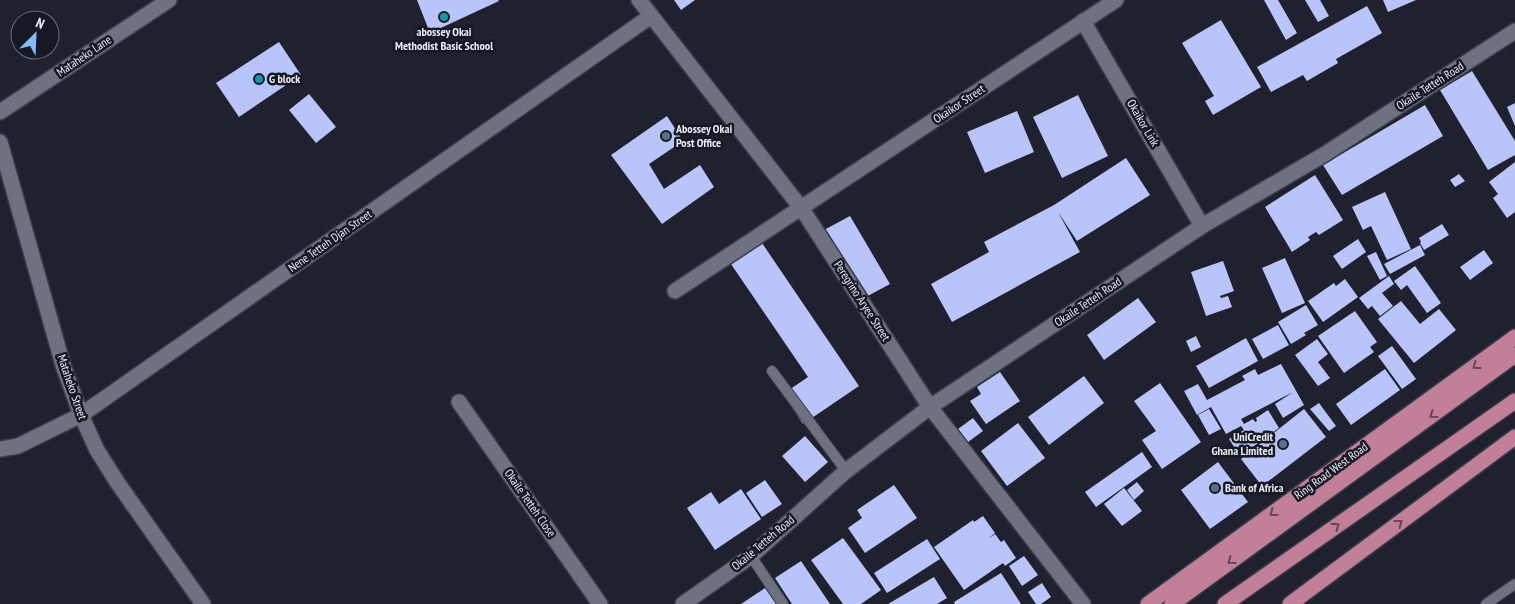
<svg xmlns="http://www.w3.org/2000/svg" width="1515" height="604" font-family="'PT Sans Narrow',sans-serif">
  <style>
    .building { fill: #b9c4fa }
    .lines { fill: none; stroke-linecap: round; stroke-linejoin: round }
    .lane-casing { stroke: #3a3c47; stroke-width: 12 }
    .street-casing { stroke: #3a3c47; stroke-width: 18 }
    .primary-casing { stroke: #3a3c47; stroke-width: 18 }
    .lane { stroke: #6e7180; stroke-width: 10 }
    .street { stroke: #6e7180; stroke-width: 15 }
    .primary { stroke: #c17f9a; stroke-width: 15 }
    .oneway { stroke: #634659 }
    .culture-dot { fill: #0f9aa8; stroke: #161824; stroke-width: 2 }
    .service-dot { fill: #5c6f8a; stroke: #161824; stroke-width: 2 }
    .labels { text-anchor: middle; stroke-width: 5; stroke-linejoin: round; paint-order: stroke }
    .poi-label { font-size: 12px; font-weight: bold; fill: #eaecf5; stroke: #161824; text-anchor: start }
    .street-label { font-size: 12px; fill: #eaecf5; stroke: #161824 }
  </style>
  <rect width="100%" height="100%" fill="#1f222e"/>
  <path class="building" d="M417 0H498L499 1 430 33Z
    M674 0H695L681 10Z
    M1264 0H1278L1297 33 1286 40Z
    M1305 0H1320L1329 16 1318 22Z
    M1383 0H1416L1388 12Z
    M1367 6 1382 33 1336 59 1338 63 1307 81 1303 75 1271 92 1257 67Z
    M1221 20 1261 87 1213 115 1205 101 1214 96 1182 43Z
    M279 42 301 75 239 117 216 83Z
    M1472 71 1515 141V155L1488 170 1440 90Z
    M309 94 336 127 316 143 289 110Z
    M1078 95 1108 156 1062 178 1033 117Z
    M1515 103V126L1507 107Z
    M1425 105 1443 136 1342 195 1323 165Z
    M1017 111 1034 152 985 173 967 132Z
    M667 116 683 141 649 164 664 189 700 165 714 187 662 224 611 155Z
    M1126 158 1150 195 1077 241 1058 212 1080 252 952 322 931 284 989 252 984 242 1054 205Z
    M1515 162V212L1507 218 1493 198 1498 194 1489 182Z
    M1459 174 1465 181 1455 187 1450 180Z
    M1315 175 1343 220 1319 235 1316 232 1308 237 1310 240 1292 252 1265 207Z
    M1385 192 1411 249 1387 260 1371 226 1363 230 1352 207Z
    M850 216 890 284 864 298 824 230Z
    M1442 224 1449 235 1424 250 1420 243 1421 242 1419 238Z
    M1358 239 1366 252 1342 269 1333 256Z
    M762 243 859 386 803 424 783 394 808 377 731 264Z
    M1420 245 1425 255 1390 274 1384 264Z
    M1484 250 1493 263 1470 280 1460 267Z
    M1376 252 1387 276 1380 280 1367 256Z
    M1285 258 1305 303 1282 313 1262 268Z
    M1223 261 1234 291 1220 296 1221 298 1228 296 1232 307 1206 316 1191 272Z
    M1415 266 1441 303 1427 313 1407 285 1401 290 1394 281Z
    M1389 276 1394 284 1382 293 1393 306 1380 316 1372 306 1368 309 1359 298Z
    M1345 279 1358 297 1323 322 1308 301 1334 283 1336 286Z
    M1138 298 1156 322 1104 360 1087 335Z
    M1401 301 1420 324 1439 309 1456 330 1414 363 1378 319Z
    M1306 305 1318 325 1304 333 1306 335 1291 344 1278 322Z
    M1355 311 1377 342 1370 347 1374 352 1344 373 1318 336Z
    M1278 325 1289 345 1263 359 1252 339Z
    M1196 336 1201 347 1191 352 1186 341Z
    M1246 338 1258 361 1209 388 1196 366Z
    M1317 339 1328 354 1318 362 1330 378 1318 386 1295 355Z
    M1392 346 1416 379 1402 389 1378 356Z
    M1281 364 1304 405 1283 418 1275 404 1293 392 1241 419 1244 424 1253 419 1255 422 1257 421 1256 418 1268 410 1279 428 1240 456 1229 439 1244 430 1241 426 1226 434 1211 407 1197 415 1184 391 1198 384 1207 400 1245 380 1242 376 1255 369 1258 375Z
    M1385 369 1400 390 1351 425 1336 404Z
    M1000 372 1020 401 986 424 970 401 981 394 977 387Z
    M1084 376 1104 403 1049 445 1028 417Z
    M1160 383 1201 442 1162 469 1142 440 1156 431 1134 401Z
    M1319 403 1336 426 1329 431 1310 409Z
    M1209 409 1221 429 1209 435 1198 415Z
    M1304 409 1326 437 1262 486 1241 459Z
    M973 418 983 431 964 445 954 432Z
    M1018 423 1045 458 1007 486 981 451Z
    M805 436 828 462 805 482 782 456Z
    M1142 452 1152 467 1096 507 1085 492Z
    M1218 462 1248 502 1210 529 1181 490Z
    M765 480 782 504 762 517 746 493Z
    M1137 482 1144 491 1134 500 1127 490Z
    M894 485 917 518 865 553 848 528 862 518 857 510Z
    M1124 488 1142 511 1122 526 1104 504Z
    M741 489 761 519 715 550 687 508 711 492 719 504Z
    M983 516 995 533 988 539 995 534 1001 542 1004 540 1016 558 1005 566 1003 563 964 590 934 547 973 520 974 522Z
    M843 538 881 590 861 604H843L811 560Z
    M927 539 940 559 887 593 874 573Z
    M1024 556 1038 575 1022 586 1009 566Z
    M801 561 830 604H792L775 578Z
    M1001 573 1021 604H955L954 602Z
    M934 577 947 598 937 604H888Z
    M1042 583 1051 597 1041 604H1036L1028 592Z
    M765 588 777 604H741Z"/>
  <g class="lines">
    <g class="lane-casing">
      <path id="lane" d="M772 371 846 471
        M751 556 783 604
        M1486 604 1515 584"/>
    </g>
    <g class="street-casing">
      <path id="street" d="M639 0 802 209 930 407 1083 604
        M1083 21 1202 226
        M0 112 169 0
        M0 142 63 365 81 415 97 450 117 482 203 604
        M675 291 1116 0
        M459 402 600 604
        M0 449 18 446 81 415 651 16
        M683 604 751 556 846 471 930 407 1202 226 1325 154 1515 31"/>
    </g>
    <g class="primary-casing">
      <path id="primary" d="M1148 604 1515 337
        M1172 604 1515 355
        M1225 604 1515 401
        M1290 604 1515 437"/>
    </g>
    <use href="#lane" class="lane"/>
    <use href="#street" class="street"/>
    <use href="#primary" class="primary"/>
  </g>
  <defs><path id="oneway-chevron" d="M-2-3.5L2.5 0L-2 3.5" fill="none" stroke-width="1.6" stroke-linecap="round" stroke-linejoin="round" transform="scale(1.25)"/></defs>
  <g class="oneway">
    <use href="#oneway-chevron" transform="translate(1476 366) rotate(144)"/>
    <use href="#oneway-chevron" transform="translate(1433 415) rotate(144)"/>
    <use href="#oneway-chevron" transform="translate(1273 513) rotate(144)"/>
    <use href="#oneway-chevron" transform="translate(1399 523) rotate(-37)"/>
    <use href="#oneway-chevron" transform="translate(1336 526) rotate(-35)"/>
    <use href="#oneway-chevron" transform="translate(1231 561) rotate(144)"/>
  </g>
  <g class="culture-dot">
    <circle cx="444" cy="17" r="5"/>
    <circle cx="259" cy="79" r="5"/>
  </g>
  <g class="service-dot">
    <circle cx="666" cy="136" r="5"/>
    <circle cx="1283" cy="444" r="5"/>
    <circle cx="1215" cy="488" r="5"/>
  </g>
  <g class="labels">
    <g class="poi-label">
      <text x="444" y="36" text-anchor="middle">abossey Okai<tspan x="444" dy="14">Methodist Basic School</tspan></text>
      <text x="269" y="83">G block</text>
      <text x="676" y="133">Abossey Okai<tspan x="676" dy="14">Post Office</tspan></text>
      <text x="1273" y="441" text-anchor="end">UniCredit<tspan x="1273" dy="14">Ghana Limited</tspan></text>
      <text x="1225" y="492">Bank of Africa</text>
    </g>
    <g class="street-label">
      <text transform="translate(84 56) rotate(-34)" y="4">Mataheko Lane</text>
      <text transform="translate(1430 86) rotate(-33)" y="4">Okaile Tetteh Road</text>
      <text transform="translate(959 104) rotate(-34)" y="4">Okaikor Street</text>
      <text transform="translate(1143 123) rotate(60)" y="4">Okaikor Link</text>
      <text transform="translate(330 241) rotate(-35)" y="4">Nene Tetteh Djan Street</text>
      <text transform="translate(862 301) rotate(57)" y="4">Peregrino Aryee Street</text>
      <text transform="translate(1088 302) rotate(-34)" y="4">Okaile Tetteh Road</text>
      <text transform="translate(72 387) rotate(71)" y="4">Mataheko Street</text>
      <text transform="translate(1331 471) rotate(-36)" y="4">Ring Road West Road</text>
      <text transform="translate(530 503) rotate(55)" y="4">Okaile Tetteh Close</text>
      <text transform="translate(763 543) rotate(-40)" y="4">Okaile Tetteh Road</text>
    </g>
  </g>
  <g transform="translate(35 35) rotate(24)"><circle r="24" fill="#161824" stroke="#6b6d78"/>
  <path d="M0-4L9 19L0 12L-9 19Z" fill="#85bbfb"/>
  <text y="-8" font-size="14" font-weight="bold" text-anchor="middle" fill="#eaecf5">N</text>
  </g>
</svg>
